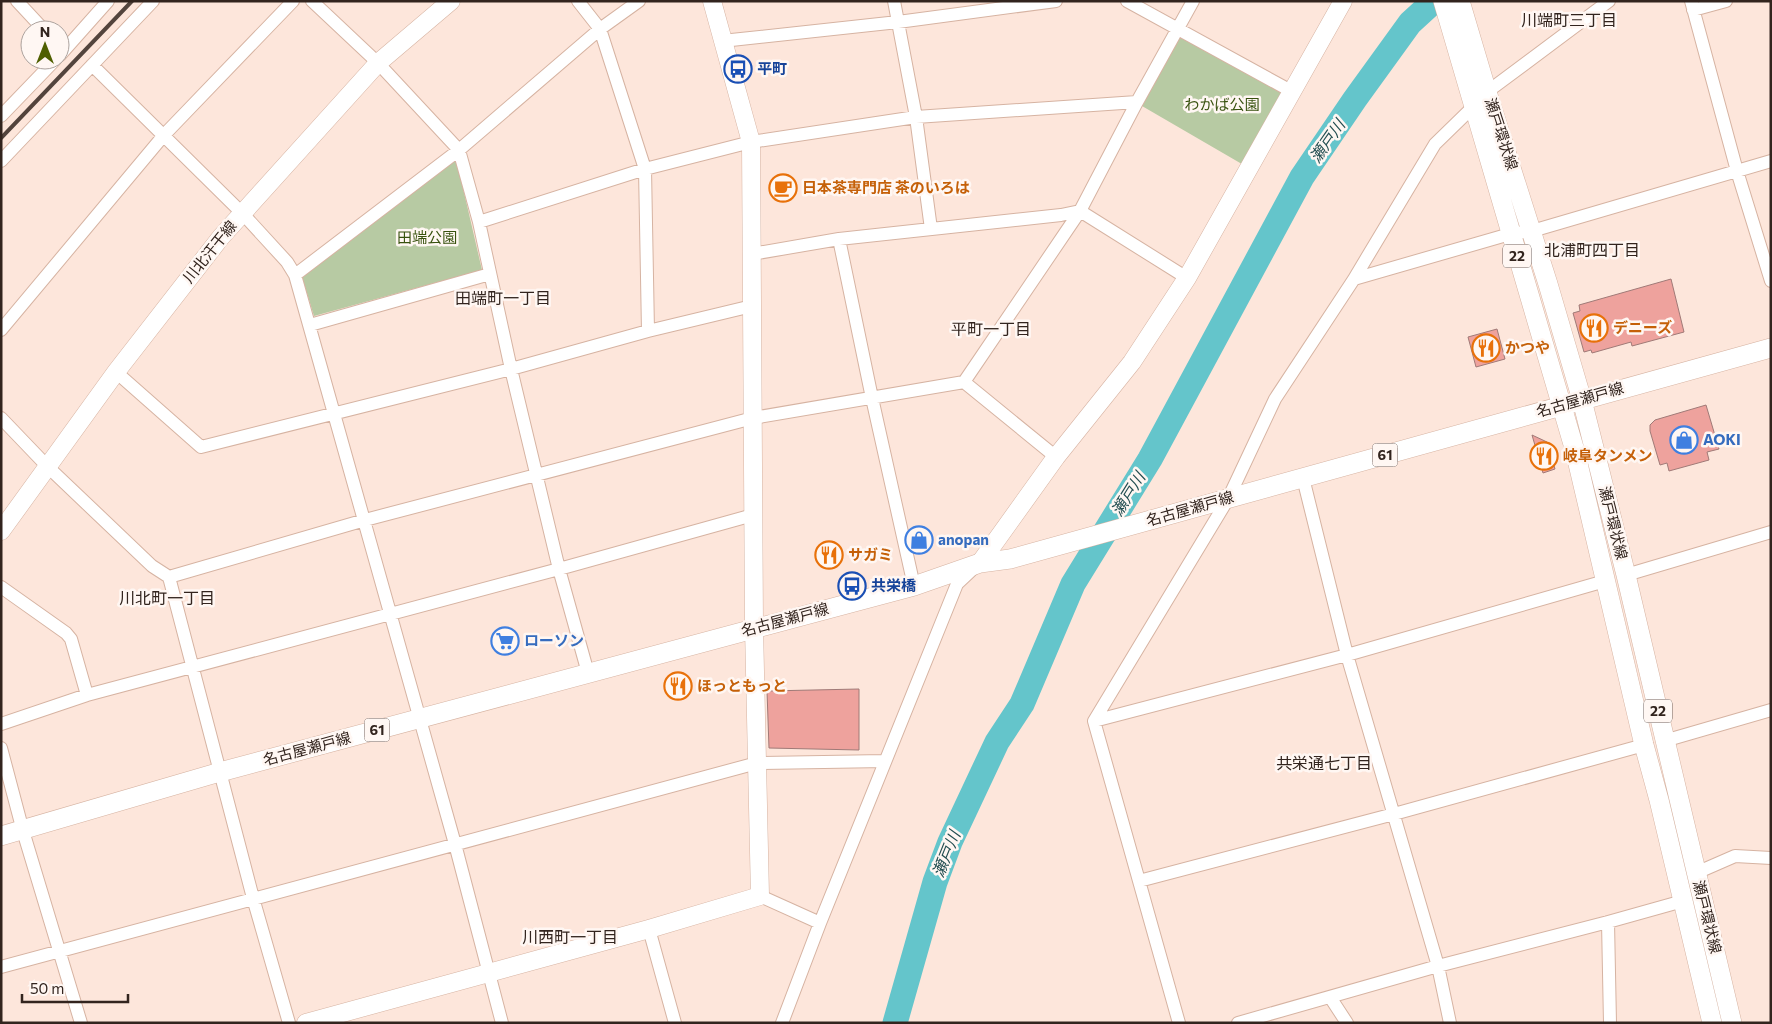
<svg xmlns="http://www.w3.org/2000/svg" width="1772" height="1024" font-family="Commissioner,'Noto Sans JP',sans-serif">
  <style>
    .green { fill: #b7caa3 }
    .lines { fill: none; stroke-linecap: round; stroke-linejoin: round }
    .river { stroke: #64c5cb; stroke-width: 25 }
    .building { fill: #eea29d; stroke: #a07a77 }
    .street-casing { stroke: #d6b3a2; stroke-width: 14 }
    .secondary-casing { stroke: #d6b3a2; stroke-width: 19 }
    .primary-casing { stroke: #d6b3a2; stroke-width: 20 }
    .street { stroke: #fff; stroke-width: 12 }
    .secondary { stroke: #fff; stroke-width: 18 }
    .primary { stroke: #fff; stroke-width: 19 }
    .rail { stroke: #53443d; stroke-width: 4 }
    .labels { text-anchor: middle; stroke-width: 5; stroke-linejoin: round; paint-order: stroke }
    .shield { fill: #fff7f3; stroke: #70635e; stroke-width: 1 }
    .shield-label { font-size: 14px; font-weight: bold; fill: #32241e }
    .transit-label { font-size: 15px; font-weight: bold; fill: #164399; stroke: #fff7f3; text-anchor: start }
    .park-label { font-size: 15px; fill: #38520f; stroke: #fff7f3 }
    .street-label { font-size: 15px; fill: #32241e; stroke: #fff7f3 }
    .food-label { font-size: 15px; font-weight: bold; fill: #c56008; stroke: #fff7f3; text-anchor: start }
    .shop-label { font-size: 15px; font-weight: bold; fill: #366cbe; stroke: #fff7f3; text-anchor: start }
    .neighbourhood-label { font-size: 16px; fill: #32241e; stroke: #fff7f3 }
    .water-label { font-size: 16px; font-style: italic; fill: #234e51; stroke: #fff7f3 }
  </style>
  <rect width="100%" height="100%" fill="#fde6db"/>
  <path class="green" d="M1180 35 1286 93 1247 167 1142 106Z
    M456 158 482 270 314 316 302 277Z"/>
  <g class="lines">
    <path class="river" d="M895 1023 935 882 950 842 997 742 1022 704 1073 584 1150 459 1302 177 1355 99 1410 23 1434 1"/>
  </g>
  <path class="building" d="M1671 279 1684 332 1632 346 1631 342 1592 353 1591 350 1584 352 1573 313 1580 311 1579 305Z
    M1497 329 1505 359 1476 367 1468 337Z
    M1706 405 1719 449 1707 452 1709 460 1669 471 1667 463 1660 465 1650 431V425L1655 420Z
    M1532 435 1547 442 1555 469 1543 473Z
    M859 689V750L769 748 767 691Z"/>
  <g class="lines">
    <g class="street-casing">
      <path id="street" d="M17 1 44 30
        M312 1 378 63 459 150 479 222 511 369 559 569 588 673
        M578 1 600 29 645 169 648 331
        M894 1 916 117 931 229
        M1127 1 1291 91
        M1691 1 1737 171 1771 281
        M1693 10 1726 1
        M722 41 898 22 1056 1
        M60 55 108 1
        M92 65 243 214 287 262 295 275 455 844 502 1023
        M1487 92 1609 1
        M1 116 55 60
        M1 161 153 1
        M479 222 645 169 751 142 916 117 1137 102
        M839 239 872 398 914 586
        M752 254 839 239 1061 215 1080 211 1187 278
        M295 275 459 150 600 29 639 1
        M1354 279 1510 234 1532 231 1771 161
        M310 325 490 274
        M1 330 164 135 293 1
        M116 372 201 447 511 369 648 331 752 306
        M964 382 1056 457
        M1 418 47 466 152 566 169 577 253 898 289 1023
        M1303 478 1347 655 1438 966 1450 1023
        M1626 575 1771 532
        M169 577 365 520 753 418 964 382 1080 211 1137 102 1193 1
        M1 587 66 633 71 639 87 695
        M1094 721 1347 655 1605 581
        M1 724 87 695 559 569 753 515
        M1664 741 1771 710
        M1 748 23 831 81 1023
        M1696 873 1735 856 1771 858
        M1139 881 1394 814 1644 745
        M760 896 820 923
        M1608 922 1610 1023
        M649 929 675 1023
        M1 967 757 763 885 761
        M1330 997 1347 1023
        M782 1023 820 923 957 584 974 568
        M1179 1023 1094 721 1228 499 1275 399 1354 279 1435 144 1473 107
        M1238 1023 1438 966 1608 922 1683 901"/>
    </g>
    <g class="secondary-casing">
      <path id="secondary" d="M1 531 116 372 221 237 378 63 451 1
        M980 563 1056 457 1132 362 1187 278 1343 1
        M306 1023 649 929 760 896 754 627 751 142 712 1"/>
    </g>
    <g class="primary-casing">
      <path id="primary" d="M1443 1 1575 451 1644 745 1659 800 1712 1023
        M1460 1 1487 92 1548 284 1582 400 1626 575 1732 1023
        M1 836 220 772 914 586 980 563 1010 559 1771 348"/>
    </g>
    <use href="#street" class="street"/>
    <use href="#secondary" class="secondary"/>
    <use href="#primary" class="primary"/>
    <path class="rail" d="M1 138 132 1"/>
  </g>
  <defs>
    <g id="bus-ring" transform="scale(1.4375)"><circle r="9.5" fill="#fff7f3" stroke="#1a4fb4" stroke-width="1.5"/><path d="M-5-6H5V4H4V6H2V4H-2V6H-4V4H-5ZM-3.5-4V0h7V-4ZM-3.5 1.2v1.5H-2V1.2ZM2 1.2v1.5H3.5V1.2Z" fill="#1a4fb4"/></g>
    <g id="cafe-ring" transform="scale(1.4375)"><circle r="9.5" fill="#fff7f3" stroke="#e8710a" stroke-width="1.5"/><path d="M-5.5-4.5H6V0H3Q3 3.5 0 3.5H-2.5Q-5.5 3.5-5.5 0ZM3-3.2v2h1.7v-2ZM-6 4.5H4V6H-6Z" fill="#e8710a"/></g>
    <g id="restaurant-ring" transform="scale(1.4375)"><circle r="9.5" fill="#fff7f3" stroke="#e8710a" stroke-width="1.5"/><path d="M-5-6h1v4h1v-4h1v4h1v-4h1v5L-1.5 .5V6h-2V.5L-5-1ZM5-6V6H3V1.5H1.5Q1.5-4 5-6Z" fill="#e8710a"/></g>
    <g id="shop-ring" transform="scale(1.4375)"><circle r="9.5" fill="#fff7f3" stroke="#3f7fe0" stroke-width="1.5"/><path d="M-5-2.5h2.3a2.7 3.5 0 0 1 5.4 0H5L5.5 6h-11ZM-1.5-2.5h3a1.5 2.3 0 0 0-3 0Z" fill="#3f7fe0"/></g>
    <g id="supermarket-ring" transform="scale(1.4375)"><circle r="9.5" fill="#fff7f3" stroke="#3f7fe0" stroke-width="1.5"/><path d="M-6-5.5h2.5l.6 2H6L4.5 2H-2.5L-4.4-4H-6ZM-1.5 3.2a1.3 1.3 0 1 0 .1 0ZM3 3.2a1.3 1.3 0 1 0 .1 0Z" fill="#3f7fe0"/></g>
  </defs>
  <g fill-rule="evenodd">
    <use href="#bus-ring" x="738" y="69"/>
    <use href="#cafe-ring" x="783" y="188"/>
    <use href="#restaurant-ring" x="1594" y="328"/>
    <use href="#restaurant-ring" x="1486" y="348"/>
    <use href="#shop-ring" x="1684" y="440"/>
    <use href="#restaurant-ring" x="1544" y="456"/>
    <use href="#shop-ring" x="919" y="540"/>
    <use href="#restaurant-ring" x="829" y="555"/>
    <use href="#bus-ring" x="852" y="586"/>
    <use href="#supermarket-ring" x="505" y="641"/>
    <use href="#restaurant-ring" x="678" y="686"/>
  </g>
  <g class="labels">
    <g class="shield">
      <rect x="1503" y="244.5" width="28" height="23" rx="4"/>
      <rect x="1372.5" y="443.5" width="25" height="23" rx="4"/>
      <rect x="1644" y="699.5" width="28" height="23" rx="4"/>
      <rect x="364.5" y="718.5" width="25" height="23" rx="4"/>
    </g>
    <g class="shield-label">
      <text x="1517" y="261">22</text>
      <text x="1385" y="460">61</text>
      <text x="1658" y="716">22</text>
      <text x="377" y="735">61</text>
    </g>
    <g class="transit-label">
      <text x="757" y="74">平町</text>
      <text x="871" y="591">共栄橋</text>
    </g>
    <g class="park-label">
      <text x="1222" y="110">わかば公園</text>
      <text x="427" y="243">田端公園</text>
    </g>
    <g class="street-label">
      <text transform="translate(1501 134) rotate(72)" y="5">瀬戸環状線</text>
      <text transform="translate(210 252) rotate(-51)" y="5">川北汗干線</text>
      <text transform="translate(1580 400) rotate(-16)" y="5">名古屋瀬戸線</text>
      <text transform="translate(1190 509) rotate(-16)" y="5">名古屋瀬戸線</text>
      <text transform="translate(1613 523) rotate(76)" y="5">瀬戸環状線</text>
      <text transform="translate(785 620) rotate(-15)" y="5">名古屋瀬戸線</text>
      <text transform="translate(307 749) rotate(-15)" y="5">名古屋瀬戸線</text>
      <text transform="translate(1707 917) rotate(76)" y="5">瀬戸環状線</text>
    </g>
    <g class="food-label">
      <text x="802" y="193">日本茶専門店 茶のいろは</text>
      <text x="1613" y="333">デニーズ</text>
      <text x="1505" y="353">かつや</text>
      <text x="1563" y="461">岐阜タンメン</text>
      <text x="848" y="560">サガミ</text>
      <text x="697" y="691">ほっともっと</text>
    </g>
    <g class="shop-label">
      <text x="1703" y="445">AOKI</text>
      <text x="938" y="545">anopan</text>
      <text x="524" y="646">ローソン</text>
    </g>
    <g class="neighbourhood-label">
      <text x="1569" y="26">川端町三丁目</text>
      <text x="1592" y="256">北浦町四丁目</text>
      <text x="503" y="304">田端町一丁目</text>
      <text x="991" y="335">平町一丁目</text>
      <text x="167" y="604">川北町一丁目</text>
      <text x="1324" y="769">共栄通七丁目</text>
      <text x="570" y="943">川西町一丁目</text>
    </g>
    <g class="water-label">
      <text transform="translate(1327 141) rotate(-55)" y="6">瀬戸川</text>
      <text transform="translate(1128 494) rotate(-58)" y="6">瀬戸川</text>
      <text transform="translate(946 854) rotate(-68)" y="6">瀬戸川</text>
    </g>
  </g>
  <rect width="1772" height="1024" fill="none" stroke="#32241e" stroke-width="5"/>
  <g transform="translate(45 45)"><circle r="24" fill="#fff7f3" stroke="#ada39e"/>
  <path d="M0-4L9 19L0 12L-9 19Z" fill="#4f5f01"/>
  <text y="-8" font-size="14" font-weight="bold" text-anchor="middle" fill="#32241e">N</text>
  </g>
  <path d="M22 994v8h106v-8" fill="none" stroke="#32241e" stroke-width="2.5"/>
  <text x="30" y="994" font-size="15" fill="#32241e" stroke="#fff7f3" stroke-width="4" paint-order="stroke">50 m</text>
</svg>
